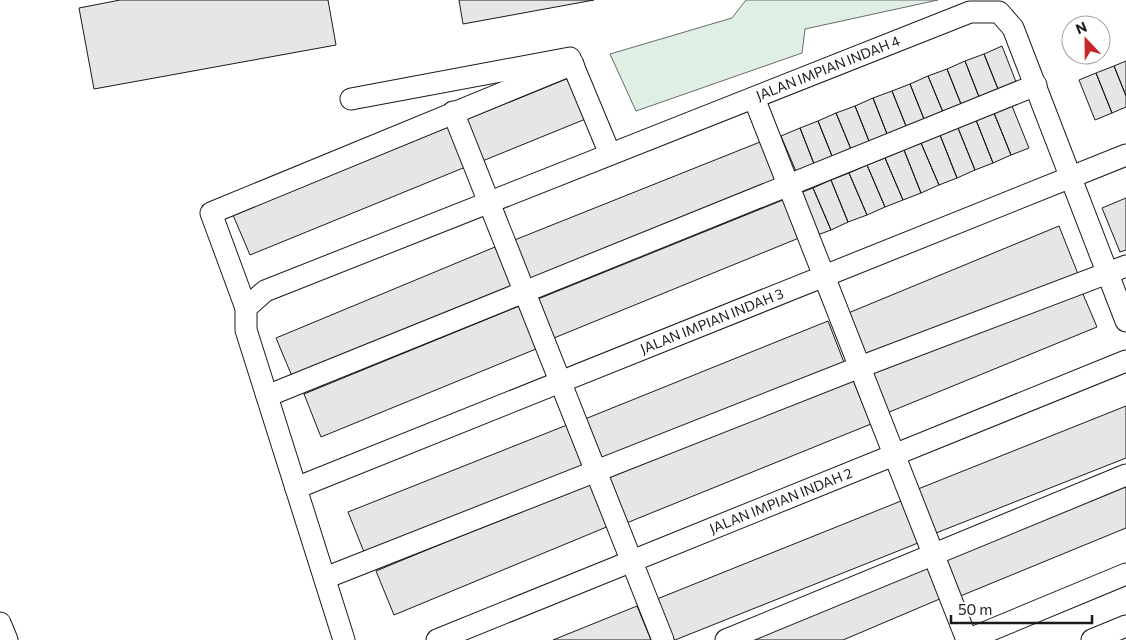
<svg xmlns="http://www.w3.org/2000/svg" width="1126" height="640" font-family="Commissioner,sans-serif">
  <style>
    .green { fill: #e0efe3; stroke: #6a6a6a }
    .building { fill: #e6e6e6; stroke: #1a1a1a }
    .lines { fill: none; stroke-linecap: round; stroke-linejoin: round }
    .minor-casing { stroke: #1a1a1a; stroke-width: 23 }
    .minor { stroke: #fff; stroke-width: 21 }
    .labels { text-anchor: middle; stroke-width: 4; stroke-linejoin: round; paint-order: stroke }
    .street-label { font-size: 14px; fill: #1a1a1a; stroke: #fff }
  </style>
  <rect width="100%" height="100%" fill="#fff"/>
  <path class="green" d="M746 0H938L805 29 802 53 636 111 610 54 732 18Z"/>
  <path class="building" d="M120 0H328L336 45 94 89 79 8Z
    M459 0H594L463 24Z
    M1002 46 1018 87 1000 94 984 54Z
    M984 54 1000 94 981 102 965 61Z
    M965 61 981 102 963 109 947 69Z
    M1126 61V96L1114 66Z
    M1114 66 1126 96V107L1112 113 1096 73Z
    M947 69 963 109 945 117 928 76Z
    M1096 73 1112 113 1095 120 1079 80Z
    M928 76 945 117 926 124 910 84Z
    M571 77 588 118 480 162 463 121Z
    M910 84 926 124 908 131 892 91Z
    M892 91 908 131 889 139 873 98Z
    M873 98 889 139 871 146 855 106Z
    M855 106 871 146 853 154 836 113Z
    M1012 106 1029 148 1011 155 994 113Z
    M836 113 853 154 834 161 818 121Z
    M994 113 1011 155 993 163 976 120Z
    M976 120 993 163 975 170 958 128Z
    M818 121 834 161 816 169 800 128Z
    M451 126 468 166 250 255 233 215Z
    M800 128 816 169 798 176 781 136Z
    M958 128 975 170 957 178 940 135Z
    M940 135 957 178 939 185 921 143Z
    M760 142 777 185 524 286 507 243Z
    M921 143 939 185 921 193 904 150Z
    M904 150 921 193 903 200 885 158Z
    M885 158 903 200 885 207 867 165Z
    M867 165 885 207 867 215 849 173Z
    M849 173 867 215 848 222 831 180Z
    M831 180 848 222 831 230 813 188Z
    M813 188 831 230 812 237 795 195Z
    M1126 198V250L1120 252 1102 208Z
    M783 200 799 238 549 340 533 301Z
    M1059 226 1078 274 861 364 841 316Z
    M495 247 513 290 294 381 276 338Z
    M1080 287 1097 327 882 415 866 375Z
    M519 306 536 349 321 437 304 394Z
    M828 321 845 365 598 465 580 421Z
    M853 380 871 424 624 524 606 479Z
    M1126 406V458L931 535 913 491Z
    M567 425 584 469 366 557 348 512Z
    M1126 479V528L958 597 941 555Z
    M591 482 609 526 394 615 376 571Z
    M901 501 918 543 675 640H668L652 601Z
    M926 560 942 598 843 640H733Z
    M637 606 651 640H553Z"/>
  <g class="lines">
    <g class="minor-casing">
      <g id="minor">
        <path d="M754 98 967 640 1126 574"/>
        <path d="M351 99 570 58 610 154"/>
        <path d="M453 112 663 640"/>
        <path d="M246 308 211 213 573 64"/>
        <path d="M267 396 1036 85"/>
        <path id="s1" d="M296 488 1126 155"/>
        <path d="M325 578 860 367 1126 266"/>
        <path d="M0 623 7 640"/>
        <path id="s2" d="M344 640 246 330V308L265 291 970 12H999L1013 28 1126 321"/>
        <path id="s3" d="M437 640 1126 361"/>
        <path d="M726 640 1126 475"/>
        <path d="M1092 640 1126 626"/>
      </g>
    </g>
    <use href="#minor" class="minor"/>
  </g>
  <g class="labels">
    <g class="street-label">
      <text dy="5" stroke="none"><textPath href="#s2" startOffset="978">JALAN IMPIAN INDAH 4</textPath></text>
      <text dy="5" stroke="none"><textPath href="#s1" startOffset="448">JALAN IMPIAN INDAH 3</textPath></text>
      <text dy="5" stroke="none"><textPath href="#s3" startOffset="371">JALAN IMPIAN INDAH 2</textPath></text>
    </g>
  </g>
  <g transform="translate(1086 40) rotate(338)"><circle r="24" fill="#ffffff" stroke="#a3a3a3"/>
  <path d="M0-4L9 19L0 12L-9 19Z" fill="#c62828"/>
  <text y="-8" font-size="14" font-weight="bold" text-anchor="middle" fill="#1a1a1a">N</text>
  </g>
  <path d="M951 615v8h141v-8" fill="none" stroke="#1a1a1a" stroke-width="2.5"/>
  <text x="958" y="615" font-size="15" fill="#1a1a1a" stroke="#ffffff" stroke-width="4" paint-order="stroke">50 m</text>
</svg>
